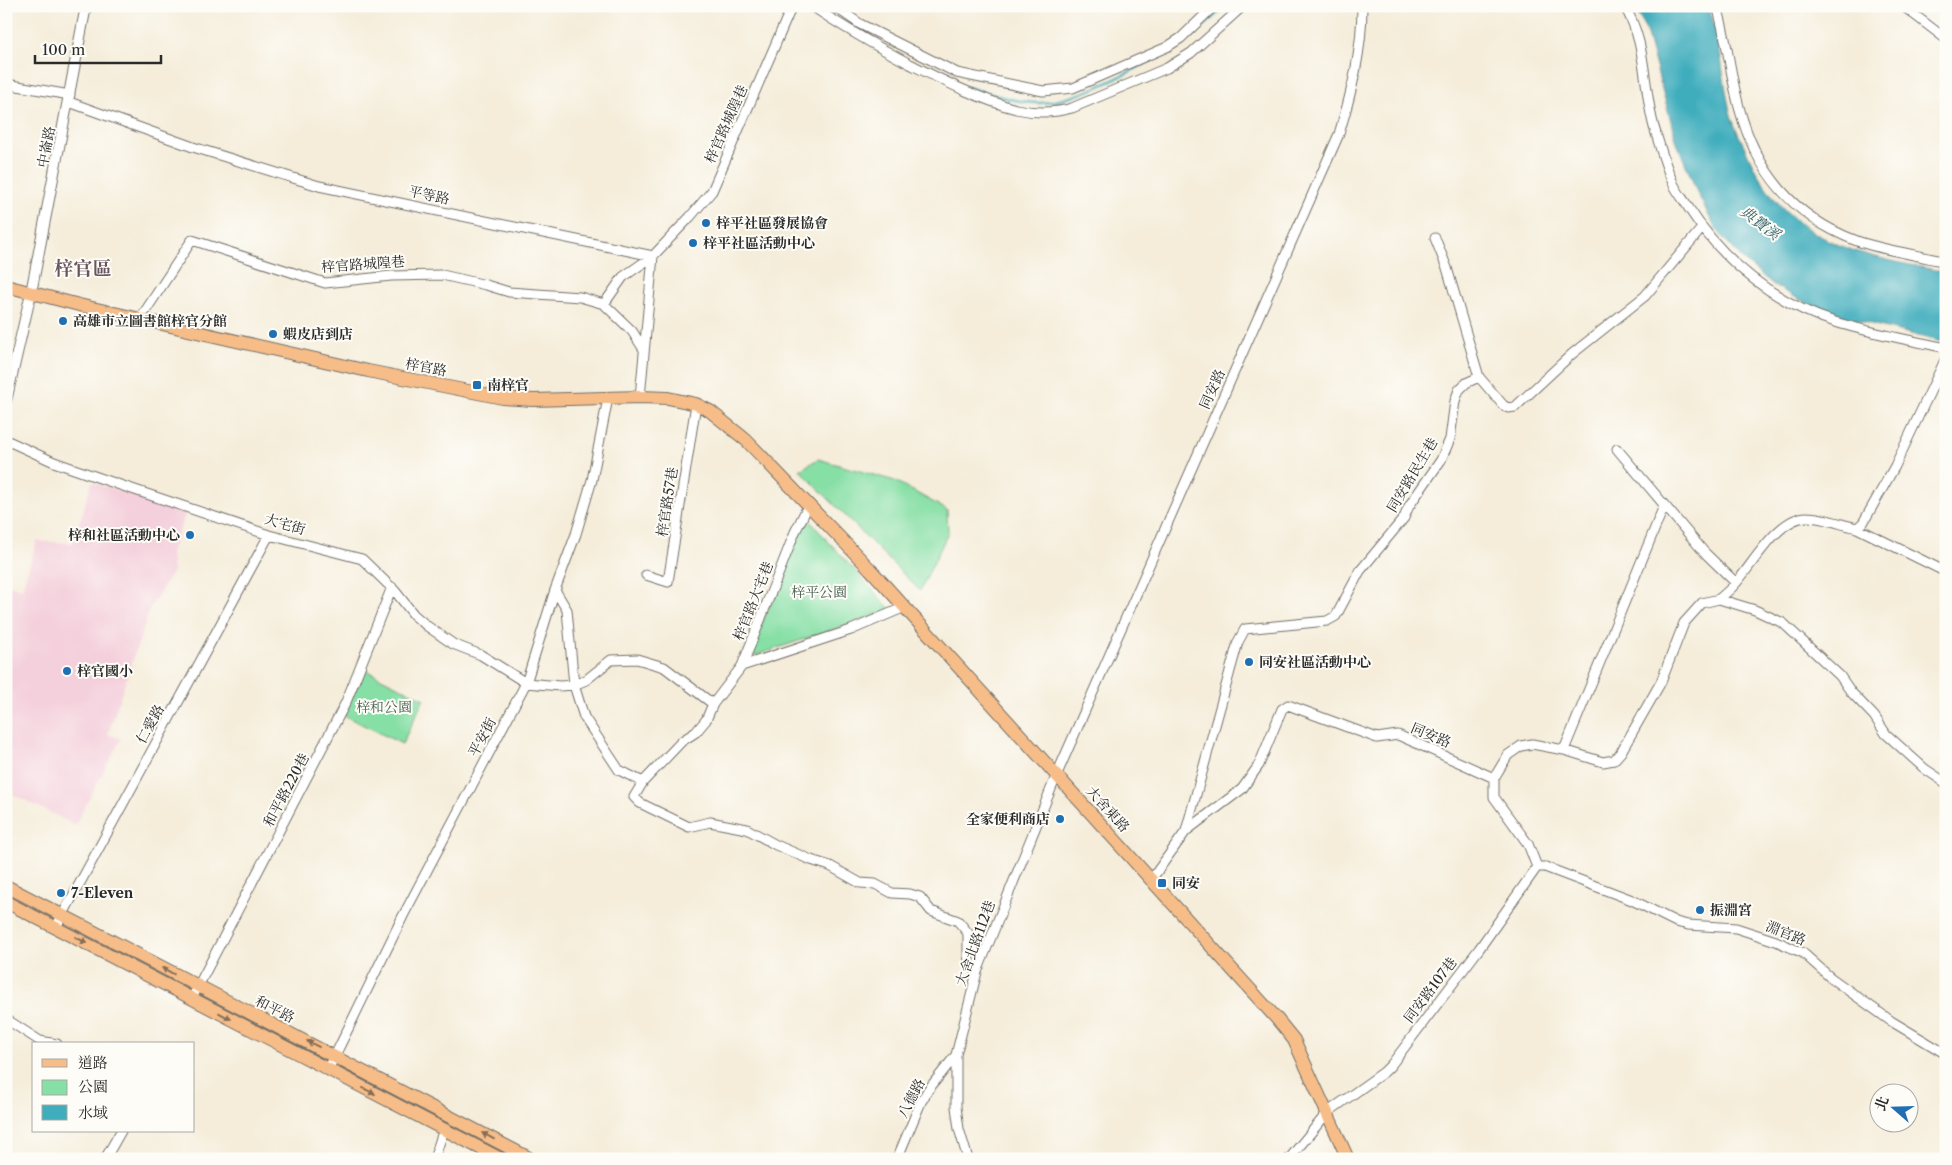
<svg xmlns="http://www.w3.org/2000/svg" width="1952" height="1165" font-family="'Libre Caslon Text','Noto Serif TC',serif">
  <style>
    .built { fill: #f4cfdc }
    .green { fill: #86dfa5; stroke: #588568 }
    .water { fill: #40adbd; stroke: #366c74 }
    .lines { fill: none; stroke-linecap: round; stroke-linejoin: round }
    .stream { stroke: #40adbd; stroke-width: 2.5 }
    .minor-casing { stroke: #726f68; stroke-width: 11 }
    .tertiary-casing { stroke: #726f68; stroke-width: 12 }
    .primary-casing { stroke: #726f68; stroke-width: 14 }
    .minor { stroke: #fff; stroke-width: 9 }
    .tertiary { stroke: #fff; stroke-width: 10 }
    .primary { stroke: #f7bd88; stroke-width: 12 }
    .oneway { fill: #876d55 }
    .poi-dot { fill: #1f6fb2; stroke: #fdfcf7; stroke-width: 2 }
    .labels { text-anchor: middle; stroke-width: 4; stroke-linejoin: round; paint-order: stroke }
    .street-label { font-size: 14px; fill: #2b2b2b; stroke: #fdfcf7 }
    .poi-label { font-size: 14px; font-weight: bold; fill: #2b2b2b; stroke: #fdfcf7; text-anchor: start }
    .park-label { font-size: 14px; fill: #466150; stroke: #fdfcf7 }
    .water-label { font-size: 15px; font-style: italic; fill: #335f65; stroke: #fdfcf7 }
    .district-label { font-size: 19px; font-weight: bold; fill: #69555d; stroke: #fdfcf7 }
  </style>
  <rect width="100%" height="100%" fill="#fdfcf7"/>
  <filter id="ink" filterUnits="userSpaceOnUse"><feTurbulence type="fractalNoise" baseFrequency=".02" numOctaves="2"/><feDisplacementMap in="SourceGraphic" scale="10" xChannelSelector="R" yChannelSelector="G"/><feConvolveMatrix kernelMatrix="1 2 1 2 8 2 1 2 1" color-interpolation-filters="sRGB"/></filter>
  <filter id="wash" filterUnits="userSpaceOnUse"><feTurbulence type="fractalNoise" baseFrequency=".0096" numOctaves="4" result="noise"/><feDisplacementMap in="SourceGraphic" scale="20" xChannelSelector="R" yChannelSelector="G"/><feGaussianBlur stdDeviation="1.12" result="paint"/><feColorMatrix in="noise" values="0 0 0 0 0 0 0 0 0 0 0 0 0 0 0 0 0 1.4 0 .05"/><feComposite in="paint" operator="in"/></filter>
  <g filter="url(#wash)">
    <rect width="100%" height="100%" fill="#f5edda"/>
    <path class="built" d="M92 482 186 513 171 553 173 571 150 608 108 734 121 739 75 825 6 791V584L22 589 37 541 73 543Z"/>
    <path class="green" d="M818 459 895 481 947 510 948 533 920 591 800 470Z
      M807 518 891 610 748 658 801 528Z
      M365 670 424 699 402 744 343 715Z"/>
    <path class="water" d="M1635 6H1708C1721 39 1722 76 1730 111 1733 124 1740 137 1746 150 1786 244 1855 254 1946 272V343L1832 314 1804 302 1775 286 1745 262 1715 228 1697 192 1677 143 1646 31Z"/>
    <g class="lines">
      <path class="stream" d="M1179 44 1191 37 1226 6
        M967 87C988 93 1017 103 1039 103 1076 102 1131 72 1164 53"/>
    </g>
  </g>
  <g filter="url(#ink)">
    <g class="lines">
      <g class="minor-casing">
        <path id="minor" d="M812 6C844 28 876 46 910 64 944 81 979 99 1016 109 1034 113 1054 113 1072 108L1167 68 1191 53 1243 6
          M834 6 860 24 957 73 1043 91 1073 88 1167 47 1181 38 1214 6
          M1624 6C1647 41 1643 88 1654 127 1660 146 1665 166 1674 185 1678 193 1684 200 1688 207 1722 260 1774 303 1835 322 1871 333 1909 340 1946 348
          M1717 6C1727 39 1730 73 1739 107 1756 172 1793 217 1857 241 1883 250 1918 255 1946 262
          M1903 6 1946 39
          M6 84 70 95
          M69 102 193 147 319 186 653 256 640 397
          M1435 238 1447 268 1479 377
          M604 304 623 277 653 256 690 217 712 191 792 6
          M140 319 192 240 325 283 391 276 442 275 486 285 509 292 580 297 604 304 632 331 643 348
          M6 440 54 462 117 484 269 535 362 559 395 591 414 615 427 626 453 644 481 655 526 683 560 686 574 685 586 680 611 660 637 659 664 667 713 704
          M1617 449 1704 552 1736 583
          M809 504 795 532 742 666 713 704 706 720 696 732 682 741 643 782 634 797 640 803 689 827 710 822 747 829 776 845 811 860 830 866 860 883 875 884 892 893 910 894 920 897 931 911 958 921 968 933V956L970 964 977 972
          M1857 528 1946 572
          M646 575 668 582 696 404
          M555 590 567 610 574 685 584 717 619 770 643 782
          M1719 599C1725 594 1731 589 1736 583 1753 564 1779 516 1808 517 1822 517 1843 525 1857 528L1863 523 1895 466 1946 358
          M742 666 851 630 905 607
          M1564 750 1664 506
          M1186 831 1242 789 1259 765 1282 709 1288 705 1377 738 1398 735 1494 778
          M1537 867 1528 844 1494 797V778L1508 755 1521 746 1532 744 1564 750 1603 762 1614 760 1621 752 1661 682 1684 623 1702 603 1719 599 1755 610 1783 623 1840 676 1851 692 1874 716 1886 734 1925 769 1946 783
          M1537 867H1545L1632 900 1676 922 1688 925 1736 928 1776 941 1803 953 1831 978 1891 1021 1946 1054
          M1151 880 1186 831 1238 642 1245 629 1327 621 1336 616 1360 571 1404 518 1409 506 1441 460 1450 439 1455 401 1459 390 1466 383 1479 377 1503 405 1508 408 1515 407 1572 354 1645 296 1702 228
          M56 927 269 535
          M192 998 346 702 392 587
          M6 1019 40 1041 57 1044
          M328 1070 403 916 526 683 555 590 576 534 592 480 608 398
          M105 1159 121 1131
          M434 1159 444 1129
          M897 1159 921 1102 928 1090 956 1055
          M968 1159 959 1129 956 1107V1055L977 972 1057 774 1339 134C1352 91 1362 51 1362 6
          M1289 1159 1328 1112 1384 1072 1391 1065 1479 949 1537 867"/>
      </g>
      <g class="tertiary-casing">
        <path id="tertiary" d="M6 401 31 293 86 6"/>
      </g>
      <g class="primary-casing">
        <path id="primary" d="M6 286 79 305 368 371 503 398 533 400 640 397 668 398 696 404 710 411 746 440 870 569 1277 1019 1294 1040 1348 1159
          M6 886 531 1159
          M6 902 501 1159"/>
      </g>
      <use href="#minor" class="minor"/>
      <use href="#tertiary" class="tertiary"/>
      <use href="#primary" class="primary"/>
    </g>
    <defs><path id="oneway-solid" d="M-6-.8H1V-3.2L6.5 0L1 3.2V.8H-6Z" transform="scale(1.25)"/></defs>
    <g class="oneway">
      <use href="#oneway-solid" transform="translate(81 940) rotate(28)"/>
      <use href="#oneway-solid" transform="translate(168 971) rotate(-152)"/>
      <use href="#oneway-solid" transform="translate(225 1016) rotate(28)"/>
      <use href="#oneway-solid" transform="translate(313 1044) rotate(-153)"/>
      <use href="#oneway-solid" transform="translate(369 1091) rotate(27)"/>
      <use href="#oneway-solid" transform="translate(488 1136) rotate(-152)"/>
    </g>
  </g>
  <g class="poi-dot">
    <circle cx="706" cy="223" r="5"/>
    <circle cx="693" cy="243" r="5"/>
    <circle cx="63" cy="321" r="5"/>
    <circle cx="273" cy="334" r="5"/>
    <rect x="472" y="380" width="10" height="10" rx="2.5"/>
    <circle cx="190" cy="535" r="5"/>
    <circle cx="1249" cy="662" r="5"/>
    <circle cx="67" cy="671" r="5"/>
    <circle cx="1060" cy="819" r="5"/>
    <rect x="1157" y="878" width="10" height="10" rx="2.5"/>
    <circle cx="61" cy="893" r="5"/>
    <circle cx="1700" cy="910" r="5"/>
  </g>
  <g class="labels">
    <g class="street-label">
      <text transform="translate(726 124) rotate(-66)" y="5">梓官路城隍巷</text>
      <text transform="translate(46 147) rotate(-79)" y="5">中崙路</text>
      <text transform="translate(429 195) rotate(12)" y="5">平等路</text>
      <text transform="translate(363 264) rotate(-4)" y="5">梓官路城隍巷</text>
      <text transform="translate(426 367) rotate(11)" y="5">梓官路</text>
      <text transform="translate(1212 389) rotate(-66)" y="5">同安路</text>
      <text transform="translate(1412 475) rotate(-59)" y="5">同安路民生巷</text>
      <text transform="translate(667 502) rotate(-81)" y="5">梓官路57巷</text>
      <text transform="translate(285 524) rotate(16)" y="5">大宅街</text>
      <text transform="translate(753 601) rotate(-68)" y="5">梓官路大宅巷</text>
      <text transform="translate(150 724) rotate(-61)" y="5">仁愛路</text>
      <text transform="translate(1431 735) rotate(23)" y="5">同安路</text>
      <text transform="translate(482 737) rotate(-62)" y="5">平安街</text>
      <text transform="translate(286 790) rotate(-62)" y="5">和平路220巷</text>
      <text transform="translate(1108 809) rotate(48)" y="5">大舍東路</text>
      <text transform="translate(1786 933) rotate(22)" y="5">淵官路</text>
      <text transform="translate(975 943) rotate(-70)" y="5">大舍北路112巷</text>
      <text transform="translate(1430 990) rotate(-53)" y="5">同安路107巷</text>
      <text transform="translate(275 1009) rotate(27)" y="5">和平路</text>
      <text transform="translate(911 1098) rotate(-62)" y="5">八德路</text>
    </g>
    <g class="poi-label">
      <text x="716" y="228">梓平社區發展協會</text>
      <text x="703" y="248">梓平社區活動中心</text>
      <text x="73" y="326">高雄市立圖書館梓官分館</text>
      <text x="283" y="339">蝦皮店到店</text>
      <text x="487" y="390">南梓官</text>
      <text x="180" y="540" text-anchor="end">梓和社區活動中心</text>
      <text x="1259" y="667">同安社區活動中心</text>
      <text x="77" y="676">梓官國小</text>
      <text x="1050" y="824" text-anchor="end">全家便利商店</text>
      <text x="1172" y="888">同安</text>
      <text x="71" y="898">7-Eleven</text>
      <text x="1710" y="915">振淵宮</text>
    </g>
    <g class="park-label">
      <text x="819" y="597">梓平公園</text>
      <text x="384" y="712">梓和公園</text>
    </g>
    <g class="water-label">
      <text transform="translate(1760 223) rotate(37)" y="5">典寶溪</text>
    </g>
    <g class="district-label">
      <text x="83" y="275">梓官區</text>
    </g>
  </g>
  <rect width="1952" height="1165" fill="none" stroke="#fdfcf7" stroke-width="25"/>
  <rect x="32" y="1042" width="162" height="90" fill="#fdfcf7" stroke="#a9a8a5"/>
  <rect x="42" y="1059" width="25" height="8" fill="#f7bd88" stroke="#a9a8a5"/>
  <text x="78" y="1068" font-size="15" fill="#2b2b2b">道路</text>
  <rect x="42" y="1080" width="25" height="15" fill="#86dfa5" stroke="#a9a8a5"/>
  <text x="78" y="1092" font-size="15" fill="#2b2b2b">公園</text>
  <rect x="42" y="1105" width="25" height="15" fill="#40adbd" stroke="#a9a8a5"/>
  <text x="78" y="1118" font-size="15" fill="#2b2b2b">水域</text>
  <g transform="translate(1894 1108) rotate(290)"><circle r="24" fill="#fdfcf7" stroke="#a9a8a5"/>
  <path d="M0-4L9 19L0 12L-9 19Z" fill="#1f6fb2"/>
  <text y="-8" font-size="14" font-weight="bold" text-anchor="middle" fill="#2b2b2b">北</text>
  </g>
  <path d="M35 55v8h126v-8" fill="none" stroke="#2b2b2b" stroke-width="2.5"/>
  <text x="42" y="55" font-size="15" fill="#2b2b2b" stroke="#fdfcf7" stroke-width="4" paint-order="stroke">100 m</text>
</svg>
